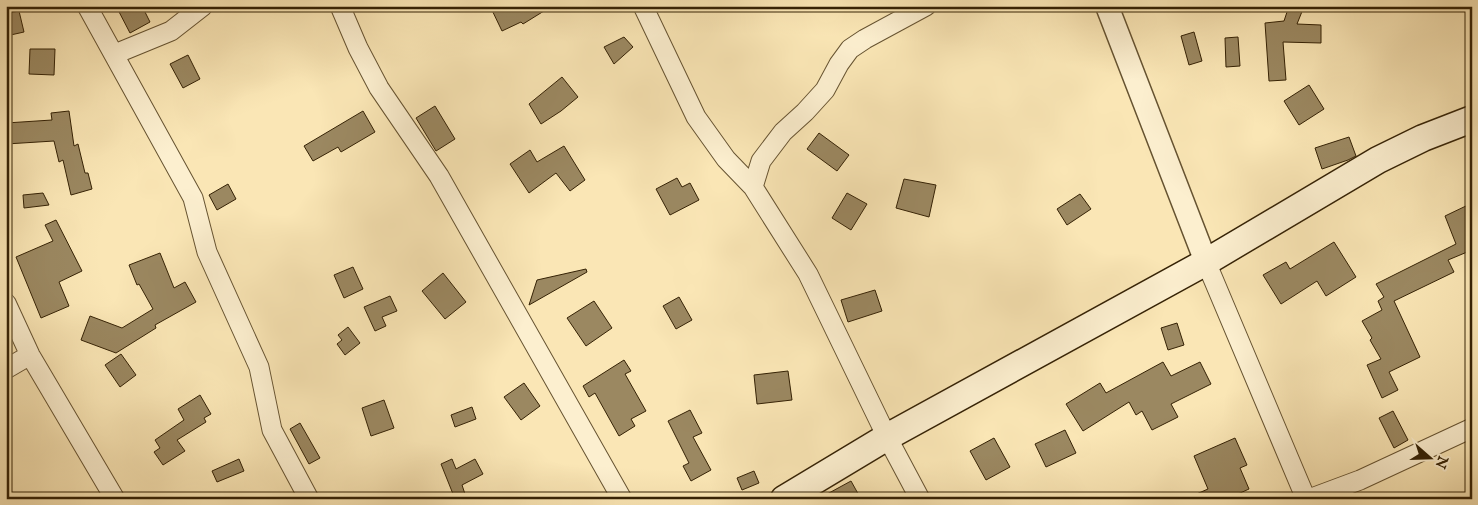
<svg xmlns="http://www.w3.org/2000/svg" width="1478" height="505" font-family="'IM FELL English',serif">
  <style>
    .building { fill: #9b8861; stroke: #352205 }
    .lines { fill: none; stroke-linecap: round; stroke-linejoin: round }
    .minor-casing { stroke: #665331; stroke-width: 21 }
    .tertiary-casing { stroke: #665331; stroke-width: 25 }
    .secondary-casing { stroke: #352205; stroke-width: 29 }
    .minor { stroke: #fcefcf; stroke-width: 19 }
    .tertiary { stroke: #fcefcf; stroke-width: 22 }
    .secondary { stroke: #fcefcf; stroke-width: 26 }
  </style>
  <rect width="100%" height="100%" fill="#fae6b5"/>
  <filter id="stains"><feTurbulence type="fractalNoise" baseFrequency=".004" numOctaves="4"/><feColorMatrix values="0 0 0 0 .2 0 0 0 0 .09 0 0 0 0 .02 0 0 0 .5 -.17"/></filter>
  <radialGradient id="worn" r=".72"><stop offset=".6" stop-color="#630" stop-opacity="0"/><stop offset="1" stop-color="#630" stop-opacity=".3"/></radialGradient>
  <path class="building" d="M116 6H142L150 22 130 33Z
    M490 6H552L523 24 521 22 502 31Z
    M1289 6 1303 9 1297 24 1321 25V43L1283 42 1286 80 1269 81 1265 23 1284 21Z
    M19 11 24 32 6 36V14Z
    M1194 32 1202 61 1189 65 1181 36Z
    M624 37 633 47 614 64 604 47Z
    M1238 37 1240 66 1226 67 1225 38Z
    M30 49H55L54 75 29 74Z
    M188 55 200 79 183 88 170 64Z
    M562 77 578 97 561 111 541 124 529 104Z
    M1309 85 1324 109 1299 125 1284 101Z
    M435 106 455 139 436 151 416 118Z
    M69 111 74 146 78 144 85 173H88L92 189 71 195 63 160 59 162 54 141 6 144V123L52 120 51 113Z
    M363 111 375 132 341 152 338 147 313 161 304 146Z
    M819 133 849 155 837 171 807 149Z
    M1349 137 1356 156 1348 160 1322 169 1315 148Z
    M564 146 585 180 570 191 556 173 529 193 510 164 530 150 537 162Z
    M677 178 682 187 690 183 699 200 670 215 656 189Z
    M904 179 936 185 929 217 896 208Z
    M228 184 236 199 217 210 209 195Z
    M43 193 49 205 24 208 23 195Z
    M847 193 867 204 851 230 832 218Z
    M1080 194 1091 209 1067 225 1057 209Z
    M1468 205 1472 215V250L1448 260 1454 272 1394 301 1420 357 1389 372 1398 390 1382 398 1367 365 1381 359 1370 340 1372 338 1362 321 1382 310 1378 301 1384 297 1376 284 1456 244 1445 216Z
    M56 220 82 271 59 282 69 306 41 318 16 257 53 241 45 225Z
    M1334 242 1356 277 1326 296 1317 281 1281 304 1263 275 1286 262 1290 269Z
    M160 253 174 288 185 282 196 302 155 325 156 328 116 353 81 340 90 316 122 328 153 309 139 284 137 285 129 265Z
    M353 267 363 289 344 298 334 275Z
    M586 269 587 272 529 305 537 280Z
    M443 273 466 302 445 319 422 291Z
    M875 290 882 311 848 322 841 300Z
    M390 296 397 311 382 317 386 326 375 331 364 307Z
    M679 297 692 320 676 329 663 306Z
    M594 301 612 328 586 346 567 318Z
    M1177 323 1184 345 1168 350 1161 328Z
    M348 327 360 343 345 355 337 344 342 340 338 335Z
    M121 354 136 375 120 387 105 365Z
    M624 360 631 371 625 374 646 411 631 419 635 426 619 436 595 393 589 397 583 386Z
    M1163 362 1171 376 1200 362 1211 384 1171 404 1178 417 1152 430 1142 411 1136 415 1129 402 1083 431 1066 404 1100 383 1106 393Z
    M788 371 792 400 757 404 754 375Z
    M524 383 540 406 521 420 504 397Z
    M200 395 211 414 204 418 206 422 177 440 185 451 163 465 154 452 160 448 155 440 184 420 178 409Z
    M384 400 394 428 371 436 362 408Z
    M472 407 476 419 455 427 451 415Z
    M690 410 702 433 693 437 711 470 691 481 683 466 689 463 668 421Z
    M1393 411 1408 440 1394 448 1379 418Z
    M300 423 320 458 309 464 290 429Z
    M1065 430 1076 453 1046 467 1035 444Z
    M994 438 1010 467 986 480 970 451Z
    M1235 438 1247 465 1240 468 1249 489 1227 499H1185L1208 489 1194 456Z
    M239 459 244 471 217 482 212 471Z
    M452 459 456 469 475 459 483 474 462 485 466 497 462 499H455L441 464Z
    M754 471 759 483 742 490 737 478Z
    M851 481 861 499H818Z"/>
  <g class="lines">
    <g class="minor-casing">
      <path id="minor" d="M87 6 193 198 207 252 259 367 272 430 309 499
        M340 6 358 48 379 88 439 176 622 499
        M643 6 696 117 726 159 753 187 808 274 887 437 920 499
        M115 54 171 31 203 6
        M753 187 761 161 783 132 805 112 825 90 839 64 850 49 865 39 926 6
        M1206 262 1306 499
        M6 303 30 355 115 499
        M6 369 30 355
        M1309 499 1360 480 1472 428"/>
    </g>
    <g class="tertiary-casing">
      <path id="tertiary" d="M1107 6 1206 262"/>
    </g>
    <g class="secondary-casing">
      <path id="secondary" d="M784 499 887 437 1206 262 1378 160 1423 138 1472 119"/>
    </g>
    <use href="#minor" class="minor"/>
    <use href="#tertiary" class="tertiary"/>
    <use href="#secondary" class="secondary"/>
  </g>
  <rect width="1478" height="505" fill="none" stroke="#fae6b5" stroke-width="25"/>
  <rect x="8" y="8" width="1463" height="490" fill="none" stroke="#352205" stroke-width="2.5"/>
  <rect x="12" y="12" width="1453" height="480" fill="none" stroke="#352205"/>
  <g transform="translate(1430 458) rotate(110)" stroke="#fcefcf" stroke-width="4" paint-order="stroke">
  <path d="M0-4L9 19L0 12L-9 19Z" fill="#352205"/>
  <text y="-8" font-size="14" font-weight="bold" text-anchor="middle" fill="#352205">N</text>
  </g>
  <rect width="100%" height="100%" filter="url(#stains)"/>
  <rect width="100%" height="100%" fill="url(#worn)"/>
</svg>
